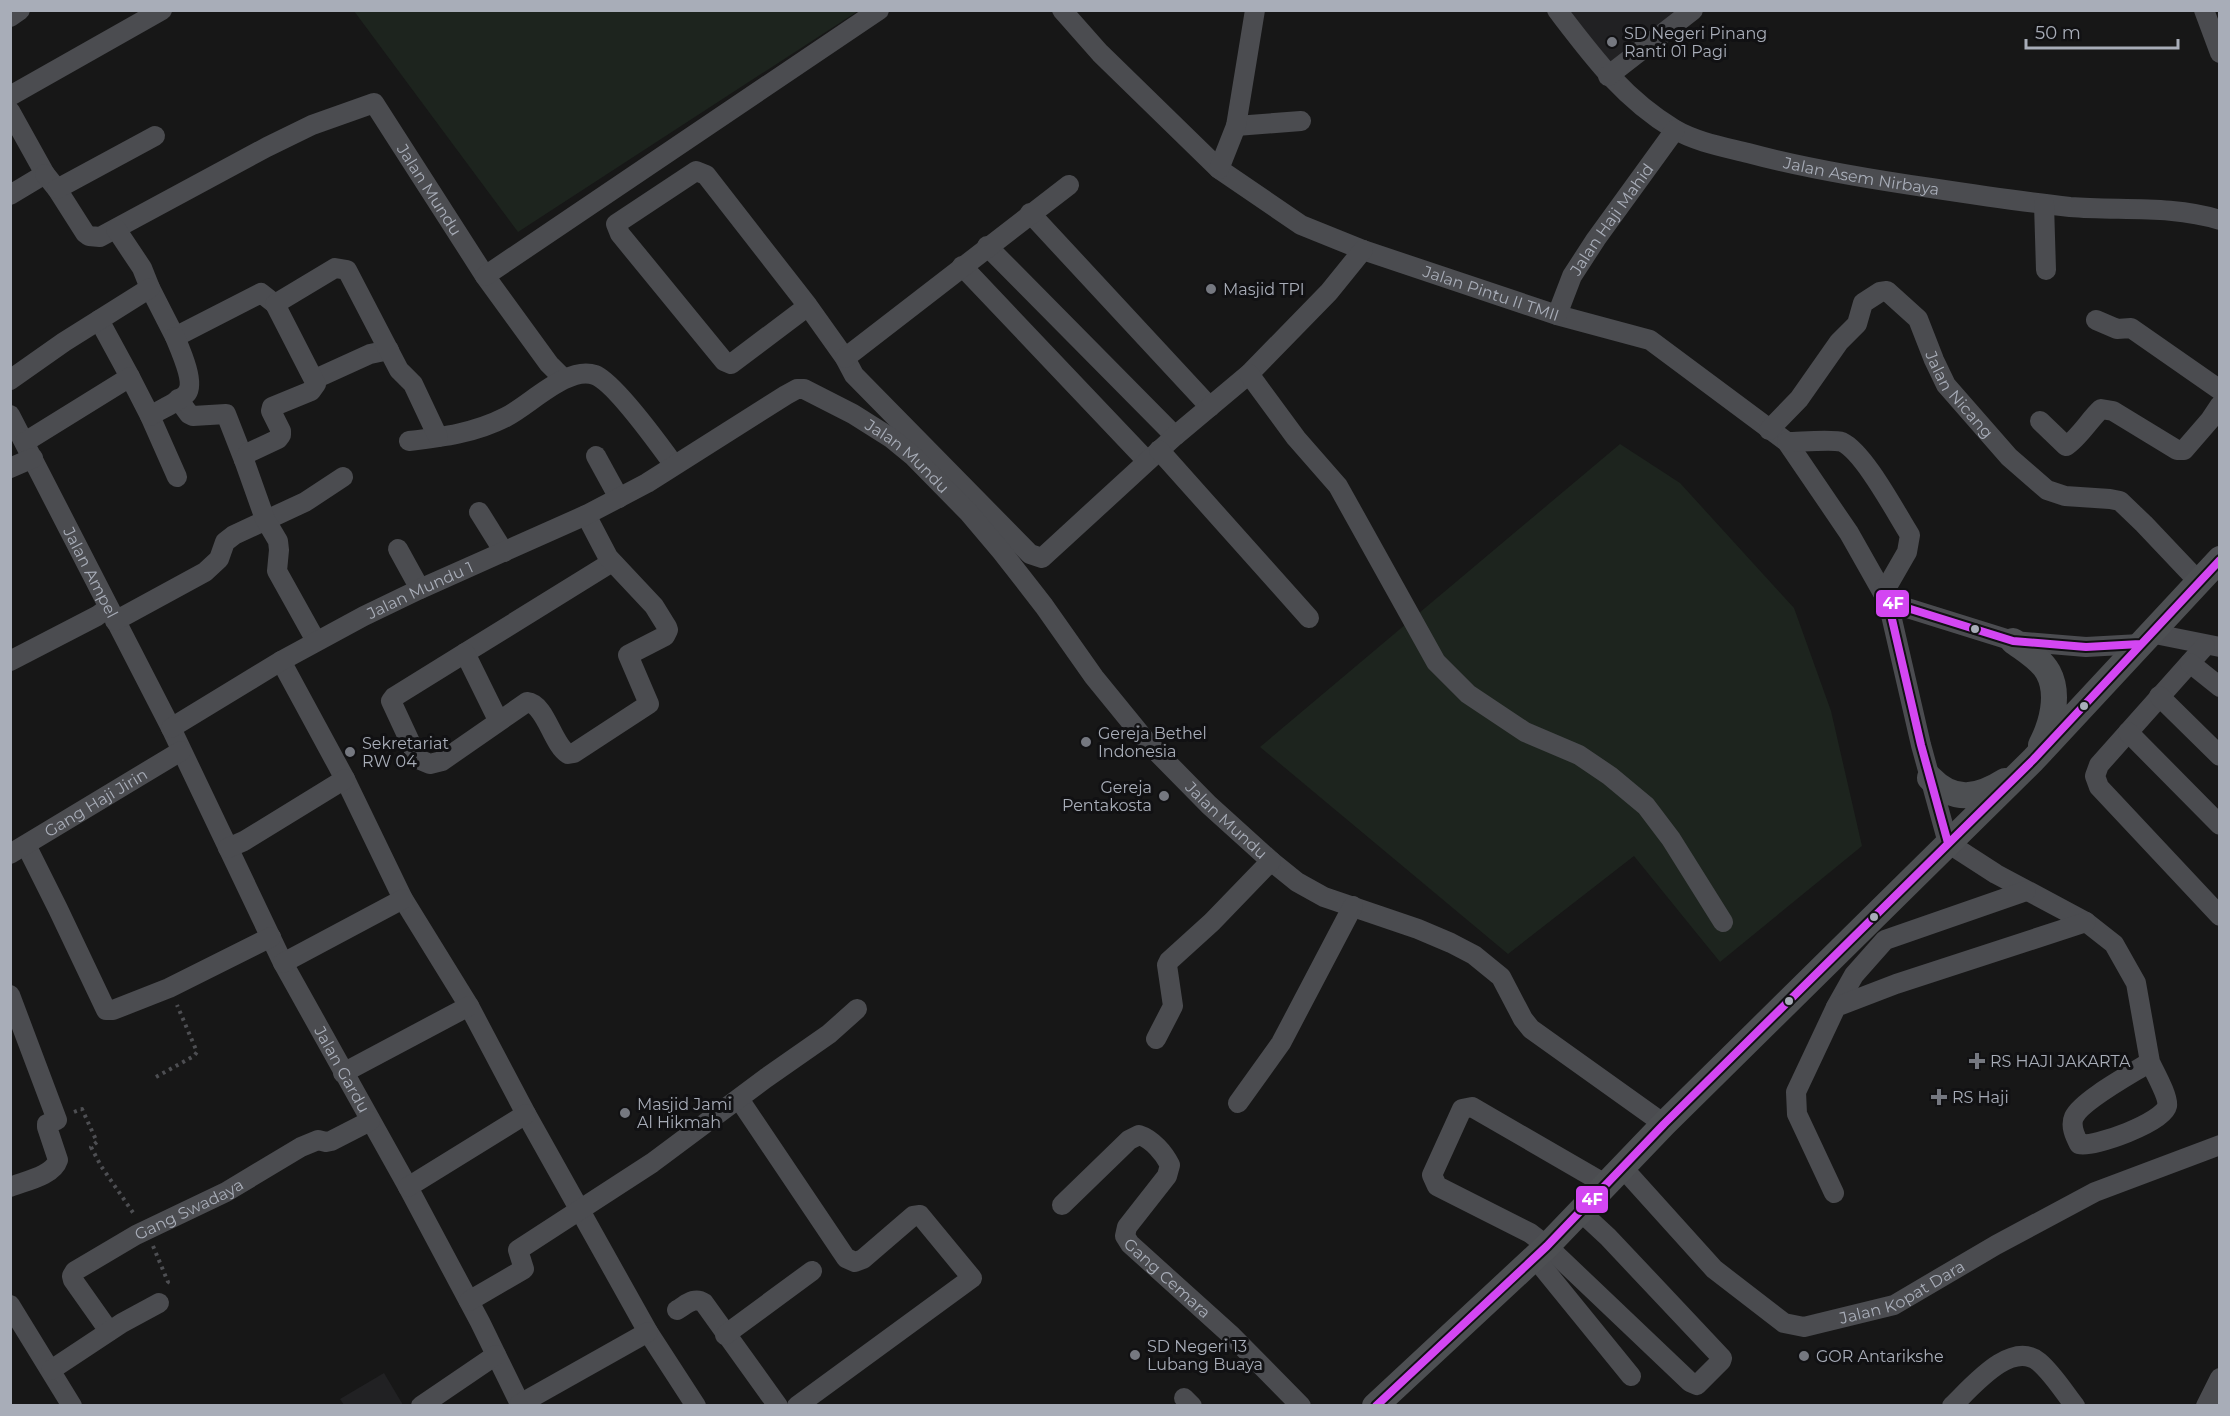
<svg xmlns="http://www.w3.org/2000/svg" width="2230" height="1416" font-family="Montserrat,sans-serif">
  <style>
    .built { fill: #212123 }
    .green { fill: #1d241e }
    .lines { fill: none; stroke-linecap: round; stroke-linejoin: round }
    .path { stroke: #4d4e52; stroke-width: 4; stroke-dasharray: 3 4.5; stroke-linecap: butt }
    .minor { stroke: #4b4c50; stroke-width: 20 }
    .major { stroke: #4d4f52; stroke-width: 26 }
    .bus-1-casing { stroke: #111113; stroke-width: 12 }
    .bus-1 { stroke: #d346f2; stroke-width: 8 }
    .poi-dot { fill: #757880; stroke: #111113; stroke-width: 2 }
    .bus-dot { fill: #a8adb8; stroke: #111113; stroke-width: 2 }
    .labels { text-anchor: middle; stroke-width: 6; stroke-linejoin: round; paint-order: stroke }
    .poi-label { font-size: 16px; fill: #a8adb8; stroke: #111113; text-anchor: start }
    .street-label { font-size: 16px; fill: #a8adb8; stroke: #111113 }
    .line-badge { stroke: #111113; stroke-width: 2 }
    .badge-label { font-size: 16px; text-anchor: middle; font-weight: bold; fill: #fff }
  </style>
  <rect width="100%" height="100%" fill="#171717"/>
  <path class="built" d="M1556 11H1687L1602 73Z
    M384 1373 403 1405H344L340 1399Z"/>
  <path class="green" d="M354 11H858L518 232Z
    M1620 444 1680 483 1794 608 1831 711 1862 846 1720 962 1634 856 1508 954 1260 747Z"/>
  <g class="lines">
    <path class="path" d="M156 1077 194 1056 197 1052 177 1005
      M74 1112 82 1109 97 1142 91 1147 101 1166 134 1214
      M153 1246 168 1282 165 1285"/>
    <g class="minor">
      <path id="s1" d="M1062 10 1100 53 1219 169 1301 225 1363 250 1557 315 1650 340 1787 442 1849 533 1888 602 1921 745 1948 843 1996 874 2086 922 2114 944 2136 983 2150 1062C2133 1073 2082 1100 2074 1117 2070 1126 2075 1136 2079 1144 2094 1148 2164 1122 2167 1106 2169 1097 2154 1071 2150 1062"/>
      <path id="s2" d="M1557 10C1593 57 1623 98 1674 129 1696 142 1724 147 1748 153 1807 169 1869 179 1931 188 1977 195 2024 202 2070 207 2119 211 2172 205 2220 220"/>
      <path d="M2204 10 2220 53"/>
      <path d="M10 17 20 10"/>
      <path d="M1608 76 1693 10"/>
      <path d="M10 96 162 10"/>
      <path d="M10 111 45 174 10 195"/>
      <path d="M1236 126 1301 121"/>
      <path d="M1219 169 1236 126 1255 10"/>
      <path id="s3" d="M45 174 57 189 85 233 89 236 100 237 267 147 312 125 374 103 485 276 549 364 563 378"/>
      <path d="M57 189 155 136"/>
      <path d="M2044 204 2046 270"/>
      <path d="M1030 213 1210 407"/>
      <path d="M116 229 142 268 150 288 175 337 261 293 275 304"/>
      <path d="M987 246 1175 436"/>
      <path d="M962 266 1147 461"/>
      <path d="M485 276 879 10"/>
      <path d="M808 306 731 364 724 361 620 234 616 224 696 171 706 175 808 306 845 358 854 375 1030 554 1042 558 1175 436 1249 374 1329 292 1363 250"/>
      <path id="s4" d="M1557 315 1572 276 1596 239 1675 130"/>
      <path d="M99 320 130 377"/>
      <path d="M2096 320 2117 329 2131 328 2220 390"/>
      <path d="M845 358 1069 185"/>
      <path d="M1249 374 1296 438 1338 486 1436 662 1468 694 1525 732 1579 755 1610 776 1646 806 1671 839 1723 922"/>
      <path d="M315 379 370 354 389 350"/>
      <path d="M10 380 64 342 150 288"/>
      <path d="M178 399 189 414 193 416 226 414 244 460"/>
      <path id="s5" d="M10 415 171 728 283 963 408 1187 480 1322 521 1406"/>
      <path d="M150 416 177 477"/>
      <path d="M2040 421 2066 446C2078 439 2090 419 2101 409L2113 411 2177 450H2184L2210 420 2220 405"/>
      <path id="s6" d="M1769 430 1799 399 1839 342 1857 324 1863 303 1880 292 1887 291 1918 319 1934 360 1946 385 2009 457 2047 490 2065 496 2110 499 2120 501 2144 524 2198 581"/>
      <path d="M409 441C443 437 475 433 506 417 530 405 568 365 595 375 614 382 661 447 674 465"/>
      <path d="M25 442 130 377 150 416C159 410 181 401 187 393 195 382 180 349 175 337"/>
      <path d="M1787 442C1799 442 1834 439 1842 442 1864 452 1896 513 1910 535L1907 552 1884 592"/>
      <path d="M1159 450 1309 618"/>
      <path d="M596 456 619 498"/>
      <path d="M10 468 33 458"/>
      <path d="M479 512 504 552"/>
      <path d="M398 549 420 589"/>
      <path d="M1888 602 2013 641 2086 647 2140 644"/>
      <path d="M115 621 205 572 219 559 225 542 234 535 305 502 343 477"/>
      <path d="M2150 633 2220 647"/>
      <path d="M316 641 277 571 279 550 278 541 265 519 244 460 248 453 278 439 281 435V431L271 411 272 407 311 391 316 384 275 304 335 268 347 270 399 370 413 384 438 437"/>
      <path d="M2205 646 2099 765 2095 776 2099 787 2220 916"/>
      <path d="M465 653 612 562"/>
      <path d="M10 661 97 616 108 608"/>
      <path d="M281 661 345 779 403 899 469 1006 526 1114 648 1332 696 1406"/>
      <path d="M2190 663 2220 687"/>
      <path d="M2159 696 2220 756"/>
      <path d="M498 720 465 653 394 697 391 701 418 759 430 764 442 761 527 702C546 704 552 744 568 754L574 753 649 704 628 655 665 636 668 630 667 627 654 606 608 557 586 515"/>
      <path id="s7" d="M171 728 281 661 364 616 420 589 586 515 647 483 786 395 797 389H804L853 414 891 438 913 456 969 513 1002 552 1044 606 1094 677 1147 742 1209 805 1271 861 1297 882 1324 897 1418 929 1451 943 1474 955 1501 977 1523 1019 1531 1029 1664 1124"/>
      <path d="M2128 732 2220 825"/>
      <path d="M26 845 58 909 106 1010H113L169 988 271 937"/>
      <path d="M228 848 244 841 345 779"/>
      <path id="s8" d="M10 854 181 751"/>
      <path d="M283 963 403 899"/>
      <path d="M10 995 57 1120 47 1124V1127L58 1160C53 1176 25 1181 10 1187"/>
      <path d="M1836 1007 1854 975 1885 940 2026 891"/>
      <path d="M1156 1039 1173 1006 1167 965 1169 961 1212 922 1271 861"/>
      <path d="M343 1073 469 1006"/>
      <path d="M739 1099 846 1258 855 1262 863 1259 913 1216 920 1215 972 1278 797 1406"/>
      <path d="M1238 1103 1281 1043 1353 906"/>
      <path id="s9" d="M1622 1167 1714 1269 1784 1323 1804 1327 1894 1305 1996 1245 2095 1192 2220 1145"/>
      <path d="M408 1187 526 1114"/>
      <path d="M1834 1193 1797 1114 1796 1092 1836 1007 1896 984 2086 922"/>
      <path id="s10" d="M1062 1205 1129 1140 1139 1135C1152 1139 1164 1153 1170 1165L1167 1176 1127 1227 1125 1236 1130 1244 1232 1336 1301 1406"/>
      <path d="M1581 1212 1608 1237 1722 1358 1721 1361 1697 1385 1690 1382 1547 1246 1530 1233 1437 1186 1432 1175 1462 1109 1472 1107 1605 1184"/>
      <path d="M1535 1258 1631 1376"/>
      <path d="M469 1301 524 1269 518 1250 652 1163 766 1078 829 1034 857 1009"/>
      <path d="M10 1305 72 1406"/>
      <path d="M677 1310C686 1305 694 1296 704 1303L778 1406"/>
      <path id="s11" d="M109 1331 73 1280 72 1276 75 1271 136 1235 226 1192 301 1147 318 1140 326 1142 331 1141 370 1121"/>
      <path d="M725 1335 812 1271"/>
      <path d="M51 1370 122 1323 159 1303"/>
      <path d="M1184 1398 1192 1406"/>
      <path d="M520 1404 648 1332"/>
      <path d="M421 1406 496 1355"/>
      <path d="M1952 1406C1972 1387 2011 1339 2039 1362 2053 1374 2064 1392 2075 1406"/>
      <path d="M2206 1406 2220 1378"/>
    </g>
    <path class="major" d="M2013 641C2025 650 2041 659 2048 672 2060 694 2052 724 2041 745
      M1930 778C1954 803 1978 798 2005 781
      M1375 1406 1547 1246 1664 1124 2033 760 2220 559"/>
    <g class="bus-1-casing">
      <path id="bus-1" d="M1948 843 1921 745 1888 602 2013 641 2086 647 2140 644
        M1376 1406 1547 1246 1664 1124 2033 760 2220 560"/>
    </g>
    <use href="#bus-1" class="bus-1"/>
  </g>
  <g class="poi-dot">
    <circle cx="1612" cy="42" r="6"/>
    <circle cx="1211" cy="289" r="6"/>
    <circle cx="1086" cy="742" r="6"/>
    <circle cx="350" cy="752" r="6"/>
    <circle cx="1164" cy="796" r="6"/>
    <path d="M1974 1052h6v6h6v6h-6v6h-6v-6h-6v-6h6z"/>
    <path d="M1936 1088h6v6h6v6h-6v6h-6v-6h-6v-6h6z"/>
    <circle cx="625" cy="1113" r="6"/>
    <circle cx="1135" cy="1355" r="6"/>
    <circle cx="1804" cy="1356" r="6"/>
  </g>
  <g class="bus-dot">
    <circle cx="1975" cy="629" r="5"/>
    <circle cx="2084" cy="706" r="5"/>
    <circle cx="1874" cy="917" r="5"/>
    <circle cx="1789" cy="1001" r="5"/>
  </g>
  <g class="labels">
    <g class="poi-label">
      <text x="1624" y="39">SD Negeri Pinang<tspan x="1624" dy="18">Ranti 01 Pagi</tspan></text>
      <text x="1223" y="295">Masjid TPI</text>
      <text x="1098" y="739">Gereja Bethel<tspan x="1098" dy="18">Indonesia</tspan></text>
      <text x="362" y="749">Sekretariat<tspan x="362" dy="18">RW 04</tspan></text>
      <text x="1152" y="793" text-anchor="end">Gereja<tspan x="1152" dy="18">Pentakosta</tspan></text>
      <text x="1990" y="1067">RS HAJI JAKARTA</text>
      <text x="1952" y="1103">RS Haji</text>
      <text x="637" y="1110">Masjid Jami<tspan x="637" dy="18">Al Hikmah</tspan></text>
      <text x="1147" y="1352">SD Negeri 13<tspan x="1147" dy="18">Lubang Buaya</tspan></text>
      <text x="1816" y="1362">GOR Antarikshe</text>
    </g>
    <g class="street-label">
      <text dy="6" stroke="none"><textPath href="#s2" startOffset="362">Jalan Asem Nirbaya</textPath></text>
      <text dy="6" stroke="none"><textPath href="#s3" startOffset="496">Jalan Mundu</textPath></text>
      <text dy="6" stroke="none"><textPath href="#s4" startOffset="111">Jalan Haji Mahid</textPath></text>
      <text dy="6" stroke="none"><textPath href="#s1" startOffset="525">Jalan Pintu II TMII</textPath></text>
      <text dy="6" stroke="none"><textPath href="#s6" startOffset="316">Jalan Nicang</textPath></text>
      <text dy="6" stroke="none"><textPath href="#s7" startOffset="844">Jalan Mundu</textPath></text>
      <text dy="6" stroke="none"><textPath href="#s5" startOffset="177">Jalan Ampel</textPath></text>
      <text dy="6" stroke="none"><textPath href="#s7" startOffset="285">Jalan Mundu 1</textPath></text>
      <text dy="6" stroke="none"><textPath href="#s8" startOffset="100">Gang Haji Jirin</textPath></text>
      <text dy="6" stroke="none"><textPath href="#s7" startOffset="1330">Jalan Mundu</textPath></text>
      <text dy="6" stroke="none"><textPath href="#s5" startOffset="734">Jalan Gardu</textPath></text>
      <text dy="6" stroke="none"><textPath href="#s11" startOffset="202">Gang Swadaya</textPath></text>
      <text dy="6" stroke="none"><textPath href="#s10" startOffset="294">Gang Cemara</textPath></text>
      <text dy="6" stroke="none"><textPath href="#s9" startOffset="351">Jalan Kopat Dara</textPath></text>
    </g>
  </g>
  <g class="line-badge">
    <rect x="1875" y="589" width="35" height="29" rx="6" fill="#d346f2"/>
    <rect x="1575" y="1185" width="34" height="29" rx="6" fill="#d346f2"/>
  </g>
  <g class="badge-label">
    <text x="1893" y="609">4F</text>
    <text x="1592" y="1205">4F</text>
  </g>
  <rect width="2230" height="1416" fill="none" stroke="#a8adb8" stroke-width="24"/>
  <path d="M2026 39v9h152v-9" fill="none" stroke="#a8adb8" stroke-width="3"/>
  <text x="2035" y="39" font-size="18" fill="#a8adb8" stroke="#111113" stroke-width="4.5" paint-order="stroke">50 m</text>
</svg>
